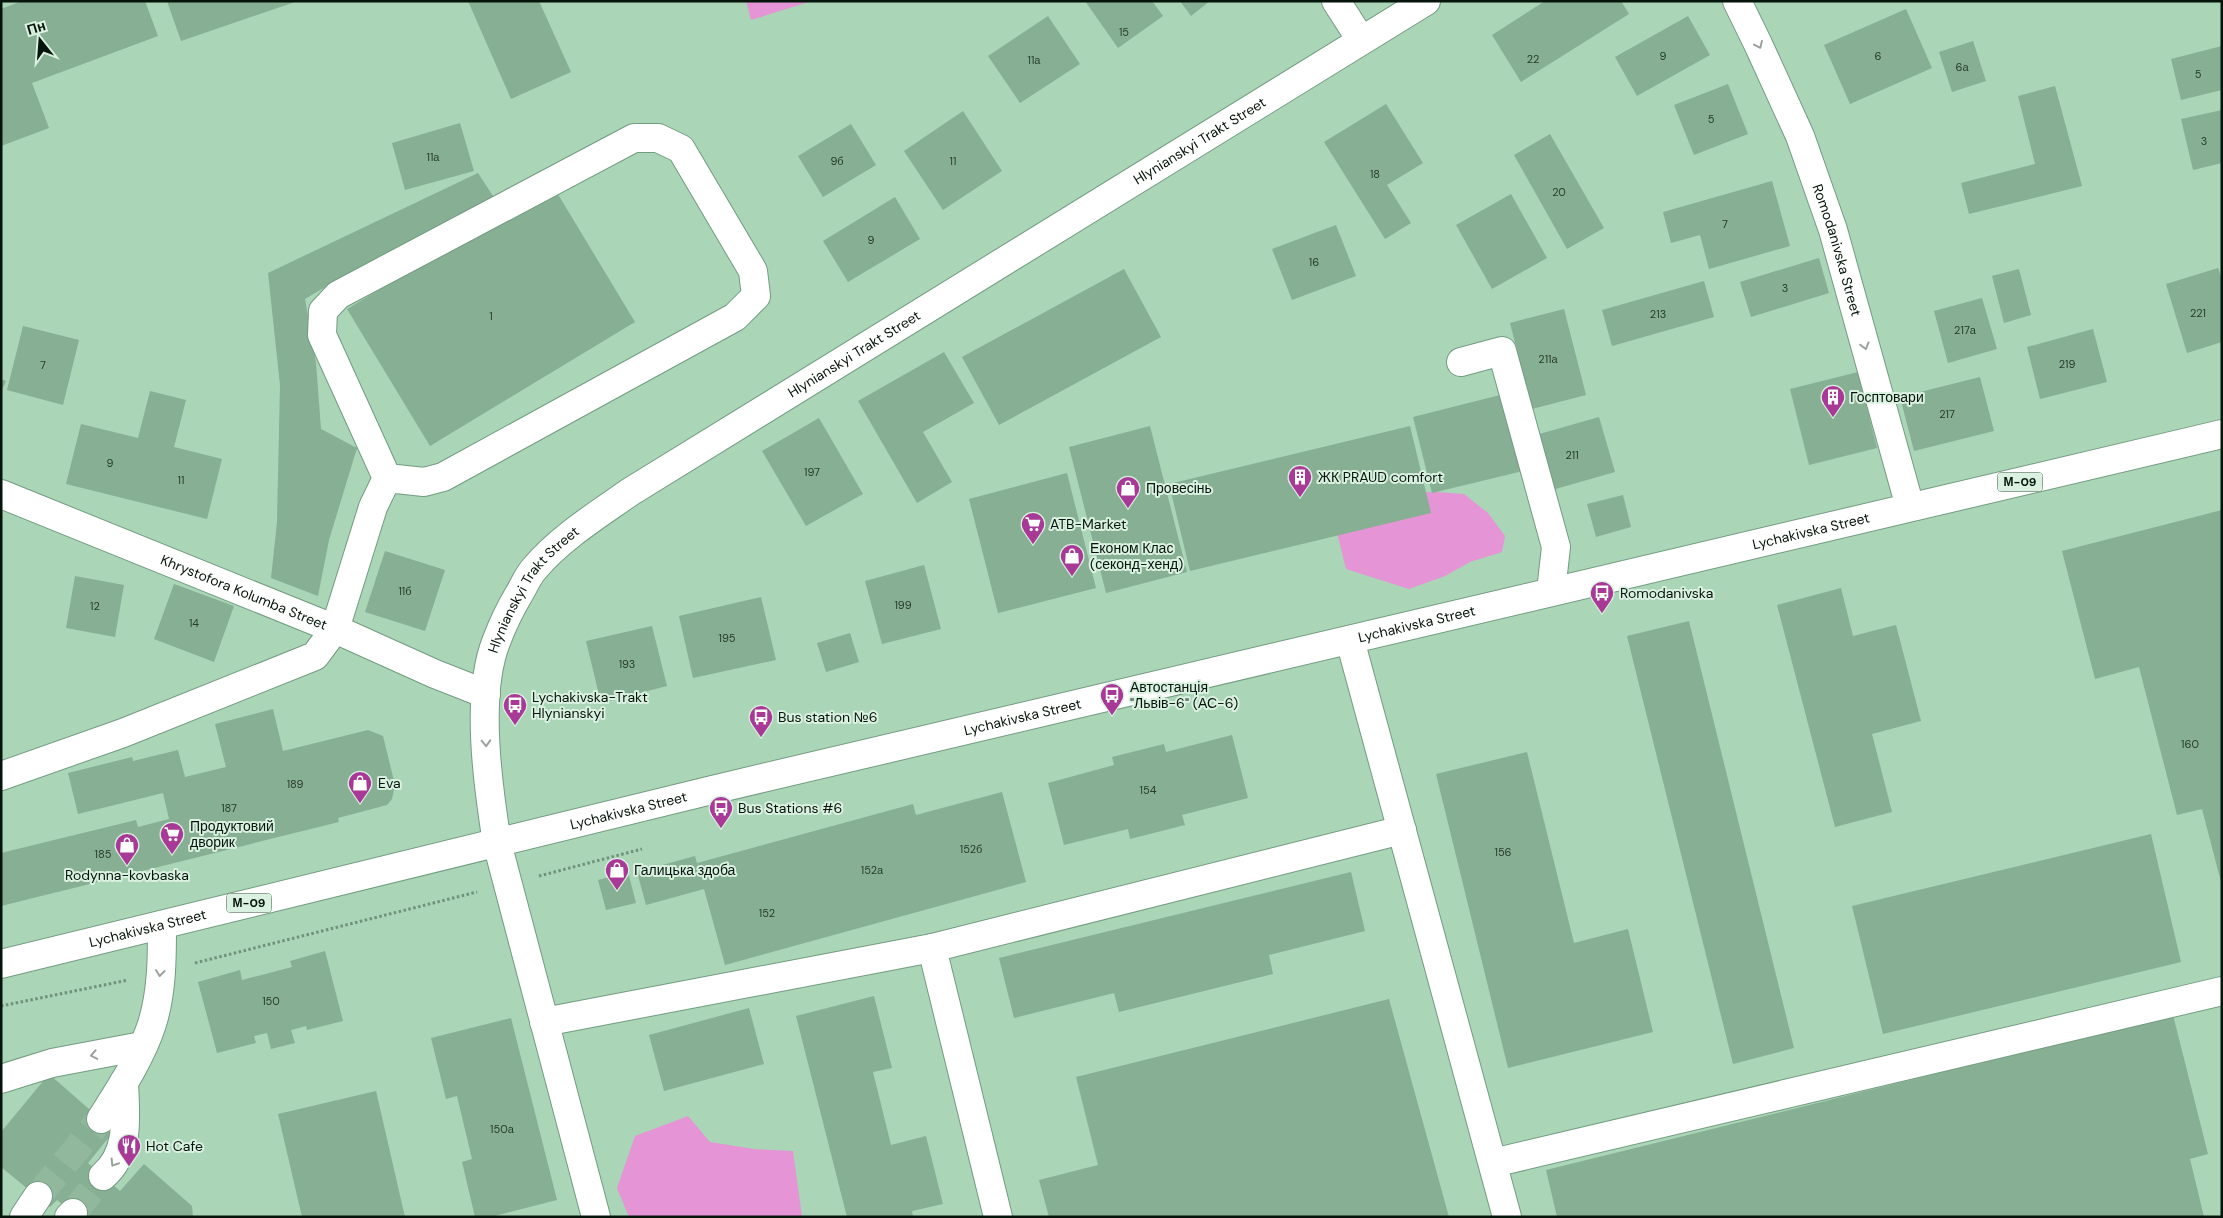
<svg xmlns="http://www.w3.org/2000/svg" width="2223" height="1218" font-family="'DM Sans',sans-serif">
  <style>
    .green { fill: #e594d5 }
    .building { fill: #86af93 }
    .lines { fill: none; stroke-linecap: round; stroke-linejoin: round }
    .minor-tunnel { stroke: #91b89d; stroke-width: 28; stroke-dasharray: 28 14; stroke-linecap: butt }
    .minor-casing { stroke: #739c80; stroke-width: 30 }
    .major-casing { stroke: #739c80; stroke-width: 30 }
    .path { stroke: #70917a; stroke-width: 3; stroke-dasharray: 2.5 2.5; stroke-linecap: butt }
    .minor { stroke: #fff; stroke-width: 28 }
    .major { stroke: #fff; stroke-width: 28 }
    .oneway { stroke: #9ba19d }
    .labels { text-anchor: middle; stroke-width: 4; stroke-linejoin: round; paint-order: stroke }
    .number-label { font-size: 11px; fill: #263c2d }
    .shield { fill: #daf0e0; stroke: #46574b; stroke-width: 1 }
    .shield-label { font-size: 12px; font-weight: bold; fill: #06150b }
    .street-label { font-size: 14px; fill: #06150b; stroke: #daf0e0 }
    .poi-label { font-size: 14px; fill: #06150b; stroke: #daf0e0; text-anchor: start }
  </style>
  <rect width="100%" height="100%" fill="#aad5b7"/>
  <path class="green" d="M746 1H812L751 20Z
    M1435 492 1464 494 1488 513 1505 536 1502 552 1470 562 1445 576 1409 589 1346 569 1335 524 1399 494Z
    M688 1116 710 1142 754 1149 793 1151 802 1217H629L617 1188 635 1136Z"/>
  <path class="building" d="M22 1H145L158 36 32 83 49 128 1 146V9Z
    M167 1H295V2L181 41Z
    M468 1H539L571 72 511 99Z
    M1085 1H1152L1163 16 1118 48Z
    M1180 1H1210L1191 16Z
    M1545 1H1621L1629 14 1521 82 1492 35Z
    M1906 9 1932 68 1850 104 1824 45Z
    M1048 16 1080 64 1020 103 988 56Z
    M1688 16 1710 55 1637 96 1615 57Z
    M1973 41 1986 81 1952 92 1939 52Z
    M2222 46V90L2181 100 2171 59Z
    M1728 84 1748 134 1694 155 1674 105Z
    M2055 86 2082 186 1969 214 1961 183 2035 164 2018 96Z
    M1386 104 1423 163 1387 185 1411 223 1385 239 1324 142Z
    M2222 110V163L2193 170 2181 119Z
    M963 111 1002 171 943 210 904 151Z
    M460 123 474 171 405 190 392 143Z
    M851 124 876 165 823 197 798 156Z
    M1550 134 1604 228 1567 249 1514 155Z
    M478 173 497 202 337 280 305 299 316 363 321 429 357 448 329 540 318 596 271 578 277 522 280 385 268 273Z
    M1772 181 1790 246 1709 269 1700 235 1671 243 1663 212Z
    M553 186 635 322 430 446 347 309Z
    M1511 194 1547 258 1492 289 1456 225Z
    M895 197 920 239 848 282 823 241Z
    M1336 225 1356 276 1292 300 1272 249Z
    M1819 258 1829 293 1751 317 1740 282Z
    M2218 268 2222 279V342L2187 353 2166 284Z
    M1124 269 1161 337 999 425 962 357Z
    M2019 269 2031 315 2004 323 1992 276Z
    M1704 281 1714 317 1612 346 1602 310Z
    M1982 298 1997 349 1948 363 1934 311Z
    M1564 309 1586 395 1532 409 1510 323Z
    M23 326 79 340 63 405 7 390Z
    M2093 329 2107 382 2040 399 2027 347Z
    M944 352 974 403 923 432 952 482 917 503 858 401Z
    M1858 372 1877 448 1809 465 1790 389Z
    M1980 377 1994 431 1914 451 1900 397Z
    M1 379 6 381 1 392Z
    M150 391 186 400 174 447 222 459 207 519 66 484 81 424 138 438Z
    M1508 393 1527 470 1432 493 1413 417Z
    M1599 417 1615 472 1545 492 1529 437Z
    M819 418 863 494 806 526 762 451Z
    M1150 426 1187 572 1106 593 1069 447Z
    M1410 426 1431 513 1190 571 1169 484Z
    M1067 473 1096 588 998 613 969 499Z
    M1623 495 1631 527 1596 537 1587 504Z
    M2222 510V882H2221L2202 809 2177 815 2139 667 2095 679 2062 551Z
    M385 551 445 570 425 631 365 612Z
    M924 565 941 629 882 644 865 581Z
    M75 576 124 585 115 637 66 628Z
    M174 584 234 606 214 662 154 639Z
    M1841 588 1853 636 1896 625 1921 721 1872 734 1892 812 1835 827 1777 605Z
    M761 597 776 660 693 678 679 616Z
    M1689 621 1794 1048 1733 1064 1627 636Z
    M652 626 667 686 601 703 586 641Z
    M850 633 859 662 826 672 817 643Z
    M273 709 283 751 368 730 383 736 395 785 392 799 387 805 338 818 339 822 1 906V853L136 820 138 827 169 819 163 793 78 814 68 773 132 757 133 761 178 750 185 777 226 767 215 724Z
    M1232 735 1248 798 1182 815 1185 825 1130 839 1128 829 1064 845 1048 783 1114 765 1112 757 1164 744 1166 752Z
    M1527 752 1574 943 1628 929 1653 1032 1508 1068 1436 774Z
    M1002 792 1026 882 725 965 704 889 646 905 637 872 695 856 697 863 913 804 916 815Z
    M2151 834 2181 962 1883 1034 1852 906Z
    M628 872 636 903 606 910 598 880Z
    M1351 872 1365 931 1269 955 1273 974 1119 1012 1114 993 1014 1018 999 958Z
    M325 951 343 1021 307 1030 306 1026 291 1030 295 1043 271 1049 267 1033 254 1036 256 1043 217 1053 198 982 240 970 242 980 292 967 290 961Z
    M874 996 892 1068 873 1072 891 1145 926 1136 943 1204 912 1211 913 1217H847L796 1016Z
    M1389 999 1449 1217H1049L1039 1180 1098 1165 1076 1077Z
    M749 1008 764 1064 664 1091 649 1035Z
    M2173 1015 2208 1154 2190 1159 2204 1217H1557L1546 1170Z
    M511 1018 557 1200 491 1217H475L462 1162 472 1159 457 1096 446 1099 431 1038Z
    M49 1074 114 1131 88 1163 120 1191 144 1164 192 1206 193 1217H78L57 1200 50 1207 1 1167V1132Z
    M376 1091 405 1217H302L278 1114Z"/>
  <g class="lines">
    <path class="minor-tunnel" d="M38 1196 101 1119
      M73 1213 103 1176"/>
    <g class="minor-casing">
      <g id="minor">
        <path d="M1336 1 1361 40"/>
        <path id="s1" d="M1737 1 1758 44 1800 136 1833 230 1910 507"/>
        <path d="M1461 362 1502 351 1556 547 1551 591"/>
        <path id="s2" d="M1 494 335 629 435 674 486 694"/>
        <path d="M1350 640 1507 1217"/>
        <path d="M1 776 123 733 315 656 335 629 373 507 387 478 322 335 323 311 338 295 634 138H658L681 149 753 271 756 296 735 317 443 477 424 482 387 478"/>
        <path d="M497 843 596 1217"/>
        <path d="M544 1022 932 948"/>
        <path d="M1 1079 52 1063 142 1046"/>
        <path d="M101 1119C120 1089 141 1058 152 1024 162 992 162 958 162 925"/>
        <path d="M1493 1163 2222 991"/>
        <path d="M103 1176C131 1152 125 1115 124 1082"/>
        <path d="M24 1217 38 1196"/>
        <path d="M69 1217 73 1213"/>
        <path d="M998 1217 932 948 1402 830"/>
      </g>
    </g>
    <g class="major-casing">
      <g id="major">
        <path id="s3" d="M497 843C488 786 475 696 496 642 502 626 510 609 519 594 524 586 528 575 535 568 560 538 599 514 630 492L1426 1"/>
        <path id="s4" d="M1 964 712 790 2222 434"/>
      </g>
    </g>
    <path class="path" d="M539 876 642 849
      M195 963 477 892
      M1 1006 128 980"/>
    <use href="#minor" class="minor"/>
    <use href="#major" class="major"/>
  </g>
  <defs><path id="oneway-chevron" d="M-2-3.5L2.5 0L-2 3.5" fill="none" stroke-width="1.6" stroke-linecap="round" stroke-linejoin="round" transform="scale(1.25)"/></defs>
  <g class="oneway">
    <use href="#oneway-chevron" transform="translate(1759 45) rotate(65)"/>
    <use href="#oneway-chevron" transform="translate(1865 346) rotate(75)"/>
    <use href="#oneway-chevron" transform="translate(486 743) rotate(88)"/>
    <use href="#oneway-chevron" transform="translate(160 973) rotate(97)"/>
    <use href="#oneway-chevron" transform="translate(94 1055) rotate(169)"/>
    <use href="#oneway-chevron" transform="translate(114 1163) rotate(122)"/>
  </g>
  <defs>
    <g id="building-pin" transform="scale(1.25)"><path d="M0 17L-7.5 6A9.5 9.5 0 1 1 7.5 6Z" fill="#a83997" stroke="#daf0e0"/><path d="M-4-6H4V6H1V3H-1V6H-4ZM-2.5-4.3h1.7v1.8h-1.7ZM.8-4.3h1.7v1.8H.8ZM-2.5-1h1.7V.8h-1.7ZM.8-1h1.7V.8H.8Z" fill="#fff"/></g>
    <g id="shop-pin" transform="scale(1.25)"><path d="M0 17L-7.5 6A9.5 9.5 0 1 1 7.5 6Z" fill="#a83997" stroke="#daf0e0"/><path d="M-5-2.5h2.3a2.7 3.5 0 0 1 5.4 0H5L5.5 6h-11ZM-1.5-2.5h3a1.5 2.3 0 0 0-3 0Z" fill="#fff"/></g>
    <g id="supermarket-pin" transform="scale(1.25)"><path d="M0 17L-7.5 6A9.5 9.5 0 1 1 7.5 6Z" fill="#a83997" stroke="#daf0e0"/><path d="M-6-5.5h2.5l.6 2H6L4.5 2H-2.5L-4.4-4H-6ZM-1.5 3.2a1.3 1.3 0 1 0 .1 0ZM3 3.2a1.3 1.3 0 1 0 .1 0Z" fill="#fff"/></g>
    <g id="bus-pin" transform="scale(1.25)"><path d="M0 17L-7.5 6A9.5 9.5 0 1 1 7.5 6Z" fill="#a83997" stroke="#daf0e0"/><path d="M-5-6H5V4H4V6H2V4H-2V6H-4V4H-5ZM-3.5-4V0h7V-4ZM-3.5 1.2v1.5H-2V1.2ZM2 1.2v1.5H3.5V1.2Z" fill="#fff"/></g>
    <g id="restaurant-pin" transform="scale(1.25)"><path d="M0 17L-7.5 6A9.5 9.5 0 1 1 7.5 6Z" fill="#a83997" stroke="#daf0e0"/><path d="M-5-6h1v4h1v-4h1v4h1v-4h1v5L-1.5 .5V6h-2V.5L-5-1ZM5-6V6H3V1.5H1.5Q1.5-4 5-6Z" fill="#fff"/></g>
  </defs>
  <g fill-rule="evenodd">
    <use href="#building-pin" x="1833" y="397"/>
    <use href="#building-pin" x="1300" y="477"/>
    <use href="#shop-pin" x="1128" y="488"/>
    <use href="#supermarket-pin" x="1033" y="524"/>
    <use href="#shop-pin" x="1072" y="556"/>
    <use href="#bus-pin" x="1602" y="593"/>
    <use href="#bus-pin" x="1112" y="695"/>
    <use href="#bus-pin" x="515" y="705"/>
    <use href="#bus-pin" x="761" y="717"/>
    <use href="#shop-pin" x="360" y="783"/>
    <use href="#bus-pin" x="721" y="808"/>
    <use href="#supermarket-pin" x="172" y="834"/>
    <use href="#shop-pin" x="127" y="845"/>
    <use href="#shop-pin" x="617" y="870"/>
    <use href="#restaurant-pin" x="129" y="1146"/>
  </g>
  <g class="labels">
    <g class="number-label">
      <text x="1124" y="36">15</text>
      <text x="1663" y="60">9</text>
      <text x="1878" y="60">6</text>
      <text x="1533" y="63">22</text>
      <text x="1034" y="64">11а</text>
      <text x="1962" y="71">6а</text>
      <text x="2198" y="78">5</text>
      <text x="1711" y="123">5</text>
      <text x="2204" y="145">3</text>
      <text x="433" y="161">11а</text>
      <text x="837" y="165">9б</text>
      <text x="953" y="165">11</text>
      <text x="1375" y="178">18</text>
      <text x="1559" y="196">20</text>
      <text x="1725" y="228">7</text>
      <text x="871" y="244">9</text>
      <text x="1314" y="266">16</text>
      <text x="1785" y="292">3</text>
      <text x="2198" y="317">221</text>
      <text x="1658" y="318">213</text>
      <text x="491" y="320">1</text>
      <text x="1965" y="334">217а</text>
      <text x="1548" y="363">211а</text>
      <text x="2067" y="368">219</text>
      <text x="43" y="369">7</text>
      <text x="1947" y="418">217</text>
      <text x="1572" y="459">211</text>
      <text x="110" y="467">9</text>
      <text x="812" y="476">197</text>
      <text x="181" y="484">11</text>
      <text x="405" y="595">11б</text>
      <text x="903" y="609">199</text>
      <text x="95" y="610">12</text>
      <text x="194" y="627">14</text>
      <text x="727" y="642">195</text>
      <text x="627" y="668">193</text>
      <text x="2190" y="748">160</text>
      <text x="295" y="788">189</text>
      <text x="1148" y="794">154</text>
      <text x="229" y="812">187</text>
      <text x="971" y="853">152б</text>
      <text x="1503" y="856">156</text>
      <text x="103" y="858">185</text>
      <text x="872" y="874">152а</text>
      <text x="767" y="917">152</text>
      <text x="271" y="1005">150</text>
      <text x="502" y="1133">150а</text>
    </g>
    <g class="shield">
      <rect x="1997.5" y="472.5" width="45" height="19" rx="4"/>
      <rect x="226.5" y="893.5" width="45" height="19" rx="4"/>
    </g>
    <g class="shield-label">
      <text x="2020" y="486">М-09</text>
      <text x="249" y="907">М-09</text>
    </g>
    <g class="street-label">
      <text dy="5" stroke="none"><textPath href="#s3" startOffset="1078">Hlynianskyi Trakt Street</textPath></text>
      <text dy="5" stroke="none"><textPath href="#s1" startOffset="269">Romodanivska Street</textPath></text>
      <text dy="5" stroke="none"><textPath href="#s3" startOffset="672">Hlynianskyi Trakt Street</textPath></text>
      <text dy="5" stroke="none"><textPath href="#s4" startOffset="1861">Lychakivska Street</textPath></text>
      <text dy="5" stroke="none"><textPath href="#s2" startOffset="262">Khrystofora Kolumba Street</textPath></text>
      <text dy="5" stroke="none"><textPath href="#s3" startOffset="268">Hlynianskyi Trakt Street</textPath></text>
      <text dy="5" stroke="none"><textPath href="#s4" startOffset="1456">Lychakivska Street</textPath></text>
      <text dy="5" stroke="none"><textPath href="#s4" startOffset="1051">Lychakivska Street</textPath></text>
      <text dy="5" stroke="none"><textPath href="#s4" startOffset="646">Lychakivska Street</textPath></text>
      <text dy="5" stroke="none"><textPath href="#s4" startOffset="151">Lychakivska Street</textPath></text>
    </g>
    <g class="poi-label">
      <text x="1850" y="402">Госптовари</text>
      <text x="1318" y="482">ЖК PRAUD comfort</text>
      <text x="1146" y="493">Провесінь</text>
      <text x="1050" y="529">ATB-Market</text>
      <text x="1090" y="553">Економ Клас<tspan x="1090" dy="16">(секонд-хенд)</tspan></text>
      <text x="1620" y="598">Romodanivska</text>
      <text x="1130" y="692">Автостанція<tspan x="1130" dy="16">"Львів-6" (АС-6)</tspan></text>
      <text x="532" y="702">Lychakivska-Trakt<tspan x="532" dy="16">Hlynianskyi</tspan></text>
      <text x="778" y="722">Bus station №6</text>
      <text x="378" y="788">Eva</text>
      <text x="738" y="813">Bus Stations #6</text>
      <text x="190" y="831">Продуктовий<tspan x="190" dy="16">дворик</tspan></text>
      <text x="634" y="875">Галицька здоба</text>
      <text x="127" y="880" text-anchor="middle">Rodynna-kovbaska</text>
      <text x="146" y="1151">Hot Cafe</text>
    </g>
  </g>
  <rect width="2223" height="1218" fill="none" stroke="#06150b" stroke-width="5"/>
  <g transform="translate(40 40) rotate(343)" stroke="#daf0e0" stroke-width="4" paint-order="stroke">
  <path d="M0-4L9 19L0 12L-9 19Z" fill="#06150b"/>
  <text y="-8" font-size="14" font-weight="bold" text-anchor="middle" fill="#06150b">Пн</text>
  </g>
</svg>
